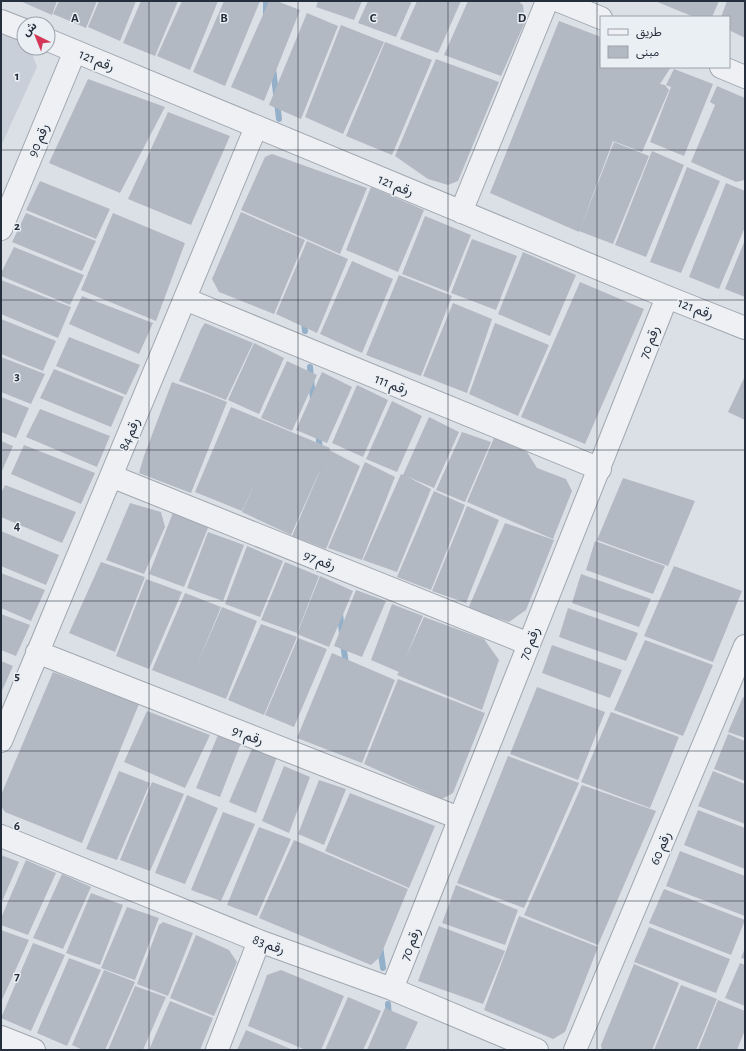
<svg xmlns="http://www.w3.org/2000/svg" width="746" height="1051" font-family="'Alegreya Sans','Noto Sans Arabic',sans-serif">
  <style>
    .built { fill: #c9cfd8 }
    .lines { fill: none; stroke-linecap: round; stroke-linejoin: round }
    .stream { stroke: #94afc8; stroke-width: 6 }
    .building { fill: #b2b9c3 }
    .minor-casing { stroke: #a1a7b0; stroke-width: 24 }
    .minor { stroke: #eef0f4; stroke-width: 22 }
    .grid { fill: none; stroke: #252e3c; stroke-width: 1; stroke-opacity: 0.55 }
    .labels { text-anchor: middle; stroke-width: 3; stroke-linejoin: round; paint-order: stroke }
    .street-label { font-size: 14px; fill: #252e3c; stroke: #eaeff4 }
    .grid-label { font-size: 13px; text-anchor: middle; font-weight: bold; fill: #252e3c; stroke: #eaeff4; stroke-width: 3; stroke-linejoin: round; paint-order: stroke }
  </style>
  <rect width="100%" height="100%" fill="#dbe0e6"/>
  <path class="built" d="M1 33 24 42V48H30L37 67 1 146Z"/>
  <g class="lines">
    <path class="stream" d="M266 1V15
      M273 68 279 119
      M304 320 305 331
      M310 367 313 400
      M318 432 323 475
      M340 613 342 634
      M343 643 346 665
      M380 946 383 968
      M388 1004 389 1017"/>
  </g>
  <path class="building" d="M20 1H57L52 15Z
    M59 1H97L86 28 53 14Z
    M99 1H136L120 41 88 27Z
    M141 1H178L155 56 123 43Z
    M182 1H218L190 70 157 56Z
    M224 1H260L225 86 193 72Z
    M269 1H277L300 10 264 101 231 87Z
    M318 1H362L354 20 316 7Z
    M368 1H412L396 37 358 23Z
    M417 1H461L438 53 400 39Z
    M468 1H518L523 5 525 22 501 76 444 55Z
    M655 1H719L712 17H694Z
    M727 1H745V38L729 30V17H721Z
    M307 13 338 26 301 119 269 105Z
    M559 21 601 37V67H671L660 84 665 85 669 90 642 152 613 141 580 229 614 142 649 156 613 244 579 231V232L490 193Z
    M341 25 384 42 343 134 305 117Z
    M385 42 432 60 392 155 346 136Z
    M436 59 499 82 458 181 448 185 428 179 395 156Z
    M674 69 713 84 684 156 650 142 671 87 666 85Z
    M88 79 165 107 120 193 49 163Z
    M717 86 745 98V180L736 182 691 162 715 105 710 102Z
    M168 112 230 136 191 225 128 199Z
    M652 151 684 165 646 257 615 245Z
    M272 154 367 188 340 254 241 210 265 157Z
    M687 167 720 181 681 273 650 262Z
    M40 181 110 209 96 239 26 210Z
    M726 183 745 191V227L719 289 689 277Z
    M371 187 424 210 398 272 346 250Z
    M241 212 305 240 274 314 219 292 212 279Z
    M26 213 96 241 82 271 12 242Z
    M113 213 185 243 156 321 81 290Z
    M425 216 471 235 448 292 402 274Z
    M472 239 517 256 496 310 451 293Z
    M745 240V297L725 289Z
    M307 241 348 259 317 333 276 314Z
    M14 247 84 275 70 305 1 276V273Z
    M523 252 576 275 550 336 498 314Z
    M352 261 393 279 362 353 320 334Z
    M399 275 452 296 421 376 366 355Z
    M1 280 71 307 58 338 1 314Z
    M580 282 644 309 585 444 521 417Z
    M82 296 153 323 139 354 69 324Z
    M453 303 492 319 467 393 423 376Z
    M1 319 56 341 43 371 1 354Z
    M205 323 253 343 226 400 179 381 201 329Z
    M495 323 549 345 518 416 469 394Z
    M69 337 140 365 126 395 56 366Z
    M254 343 284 358 259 414 228 400Z
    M1 357 45 374 31 404 1 392Z
    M287 361 317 375 292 431 261 418Z
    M54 369 124 397 111 427 40 398Z
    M322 372 352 387 327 443 296 430Z
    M745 376V420L728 412Z
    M172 382 207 394 227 402 191 493 139 473 144 456Z
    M357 385 388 400 363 457 332 443Z
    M1 397 29 408 16 438 1 432Z
    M392 401 422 416 397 472 366 459Z
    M231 407 330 448 291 535 242 512 258 476 242 511 195 492Z
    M40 409 110 436 97 467 26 437Z
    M429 417 459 432 434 488 406 476 431 489 397 572 363 560 401 474 403 475Z
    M462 432 491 442 465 502 436 490Z
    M494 438 527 452 537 468 566 479 572 491 553 539 467 502Z
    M1 441 13 446 1 473Z
    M24 445 95 473 81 504 11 474Z
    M329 450 360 466 326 549 292 536Z
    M365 462 395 477 362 560 328 548Z
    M623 478 695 501 668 566 597 540Z
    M5 485 76 512 62 543 1 517V493Z
    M434 491 465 505 431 590 397 577Z
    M130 503 161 512 165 527 144 574 106 560Z
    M467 506 499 520 466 603 432 591Z
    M174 510 210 523 184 587 149 574Z
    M505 523 554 540 526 610 509 622 468 609Z
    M1 531 59 555 46 585 1 566Z
    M208 532 244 545 223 601 187 588Z
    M595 541 665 566 653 594 586 570Z
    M247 546 283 561 260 617 225 604Z
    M101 562 145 577 115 652 69 633Z
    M285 562 319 576 297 633 261 620Z
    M674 566 742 591 713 662 644 636Z
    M1 573 45 590 31 621 1 608Z
    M581 574 651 599 639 627 572 603Z
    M320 576 353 591 329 647 297 634Z
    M146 579 182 592 149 669 116 656Z
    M356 590 386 601 362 657 334 646Z
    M185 593 221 607 196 667 222 607 257 621 226 699 152 670Z
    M392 604 423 616 405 659 424 617 484 639 499 660 482 710 397 675 399 672 371 660Z
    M568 608 638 633 626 661 559 637Z
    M1 614 30 625 16 656 1 650Z
    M261 624 297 637 264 715 228 700Z
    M298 638 327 649 294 727 265 715Z
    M645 640 713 665 683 736 614 710Z
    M552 645 622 670 610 698 542 673Z
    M332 653 395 680 362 763 297 738Z
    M1 661 13 666 1 693Z
    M53 672 139 704 82 843 5 812 1 806V795Z
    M398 679 485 713 453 793 442 799 364 764Z
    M537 687 605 712 578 780 510 754Z
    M743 697 745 698V738L728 732Z
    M147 711 210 735 185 788 124 762Z
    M611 712 679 737 650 808 581 782Z
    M728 734 745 741V781L714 769Z
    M218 735 241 743 220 797 196 788Z
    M252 749 277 757 256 813 229 802Z
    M508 756 579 783 524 908 457 883Z
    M284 766 310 777 289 833 262 821Z
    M119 771 150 783 117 860 86 849Z
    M713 771 745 784V824L698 806Z
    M319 780 346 789 324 845 298 834Z
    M152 782 184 794 150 871 120 860Z
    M582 785 656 811 598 945 524 915Z
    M350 793 435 826 409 888 325 851Z
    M187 795 218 808 185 884 155 873Z
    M698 810 745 828V869L684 845Z
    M223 812 255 824 221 901 191 890Z
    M259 827 291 839 257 916 227 905Z
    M294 840 408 889 380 957 371 965 259 918Z
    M680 851 745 876V916L666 886Z
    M1 855 19 862 1 904Z
    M26 860 56 873 28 935 1 925V918Z
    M62 874 91 887 63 949 33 938Z
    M456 885 518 910 505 945 442 923Z
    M664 889 745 920 731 955 649 923Z
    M91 893 123 905 100 965 66 953Z
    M127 907 159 918 135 980 101 968Z
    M519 916 598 947 565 1032 553 1039 484 1010Z
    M163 922 193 933 168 996 137 984 159 925Z
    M439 926 505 951 483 1004 418 981Z
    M649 927 730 959 716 993 634 962Z
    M1 930 29 940 1 1002Z
    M196 935 229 950 237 962 214 1016 170 998Z
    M33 943 65 955 31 1031 1 1018Z
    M745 948V959L741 958Z
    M69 958 101 970 67 1046 37 1033Z
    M740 963 745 965V1006L725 998Z
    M634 964 679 983 652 1050H602L601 1045Z
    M104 970 135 982 105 1050H83L72 1045Z
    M281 970 344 996 321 1050H306L248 1026 267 975Z
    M681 985 717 999 696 1050H654Z
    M135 986 166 997 143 1050H108Z
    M348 997 381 1011 363 1050H325Z
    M718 1000 745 1011V1030L737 1050H698Z
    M170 1001 213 1018 200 1050H149Z
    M385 1008 418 1022 405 1050H367Z
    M246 1030 293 1050H237Z"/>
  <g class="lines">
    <g class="minor-casing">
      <path id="minor" d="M559 1 601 18
        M1 21 24 30
        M48 40 667 297 745 328
        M721 67 745 77
        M461 212 547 1
        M1 229 75 51
        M185 299 600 469
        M111 476 529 644
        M37 652 459 818
        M1 741 256 127
        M1 836 259 941 392 989 537 1050
        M392 989C483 758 577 528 667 297
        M1 1037 34 1050
        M217 1050 259 941
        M575 1050 745 646"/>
    </g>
    <use href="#minor" class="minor"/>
  </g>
  <path class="grid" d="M149 1V1050M298 1V1050M448 1V1050M597 1V1050M1 150H745M1 300H745M1 450H745M1 601H745M1 751H745M1 901H745"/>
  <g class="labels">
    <g class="street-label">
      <text transform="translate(97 60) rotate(23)" y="5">رقم 121</text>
      <text transform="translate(38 140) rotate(-67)" y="5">رقم 90</text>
      <text transform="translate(396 185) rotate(23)" y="5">رقم 121</text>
      <text transform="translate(696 308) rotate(21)" y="5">رقم 121</text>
      <text transform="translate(649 342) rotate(-69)" y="5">رقم 70</text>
      <text transform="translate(392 384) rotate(22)" y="5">رقم 111</text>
      <text transform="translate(129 434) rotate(-67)" y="5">رقم 84</text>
      <text transform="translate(320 560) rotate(22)" y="5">رقم 97</text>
      <text transform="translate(529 643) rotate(-68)" y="5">رقم 70</text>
      <text transform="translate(248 735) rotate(21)" y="5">رقم 91</text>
      <text transform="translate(660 848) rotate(-67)" y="5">رقم 60</text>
      <text transform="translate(269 944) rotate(21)" y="5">رقم 83</text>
      <text transform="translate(410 944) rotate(-69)" y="5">رقم 70</text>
    </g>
  </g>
  <g class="grid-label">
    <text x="75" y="22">A</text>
    <text x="224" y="22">B</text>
    <text x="373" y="22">C</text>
    <text x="522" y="22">D</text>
    <text x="17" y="80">1</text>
    <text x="17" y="230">2</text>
    <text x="17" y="380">3</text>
    <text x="17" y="530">4</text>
    <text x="17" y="680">5</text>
    <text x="17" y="830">6</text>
    <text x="17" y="980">7</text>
  </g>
  <rect width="746" height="1051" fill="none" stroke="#252e3c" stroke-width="4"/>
  <rect x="600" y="16" width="130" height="52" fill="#eaeff4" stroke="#9ba2aa"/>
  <rect x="608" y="29" width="20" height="6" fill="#eef0f4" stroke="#9ba2aa"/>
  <text x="636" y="36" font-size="12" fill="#252e3c">طريق</text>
  <rect x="608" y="46" width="20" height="12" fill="#b2b9c3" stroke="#9ba2aa"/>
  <text x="636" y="56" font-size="12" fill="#252e3c">مبنى</text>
  <g transform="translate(36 36) rotate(317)"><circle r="19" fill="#eaeff4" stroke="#9ba2aa"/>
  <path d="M0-3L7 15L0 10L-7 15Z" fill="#d33856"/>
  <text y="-6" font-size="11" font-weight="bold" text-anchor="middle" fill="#252e3c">ش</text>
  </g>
</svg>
